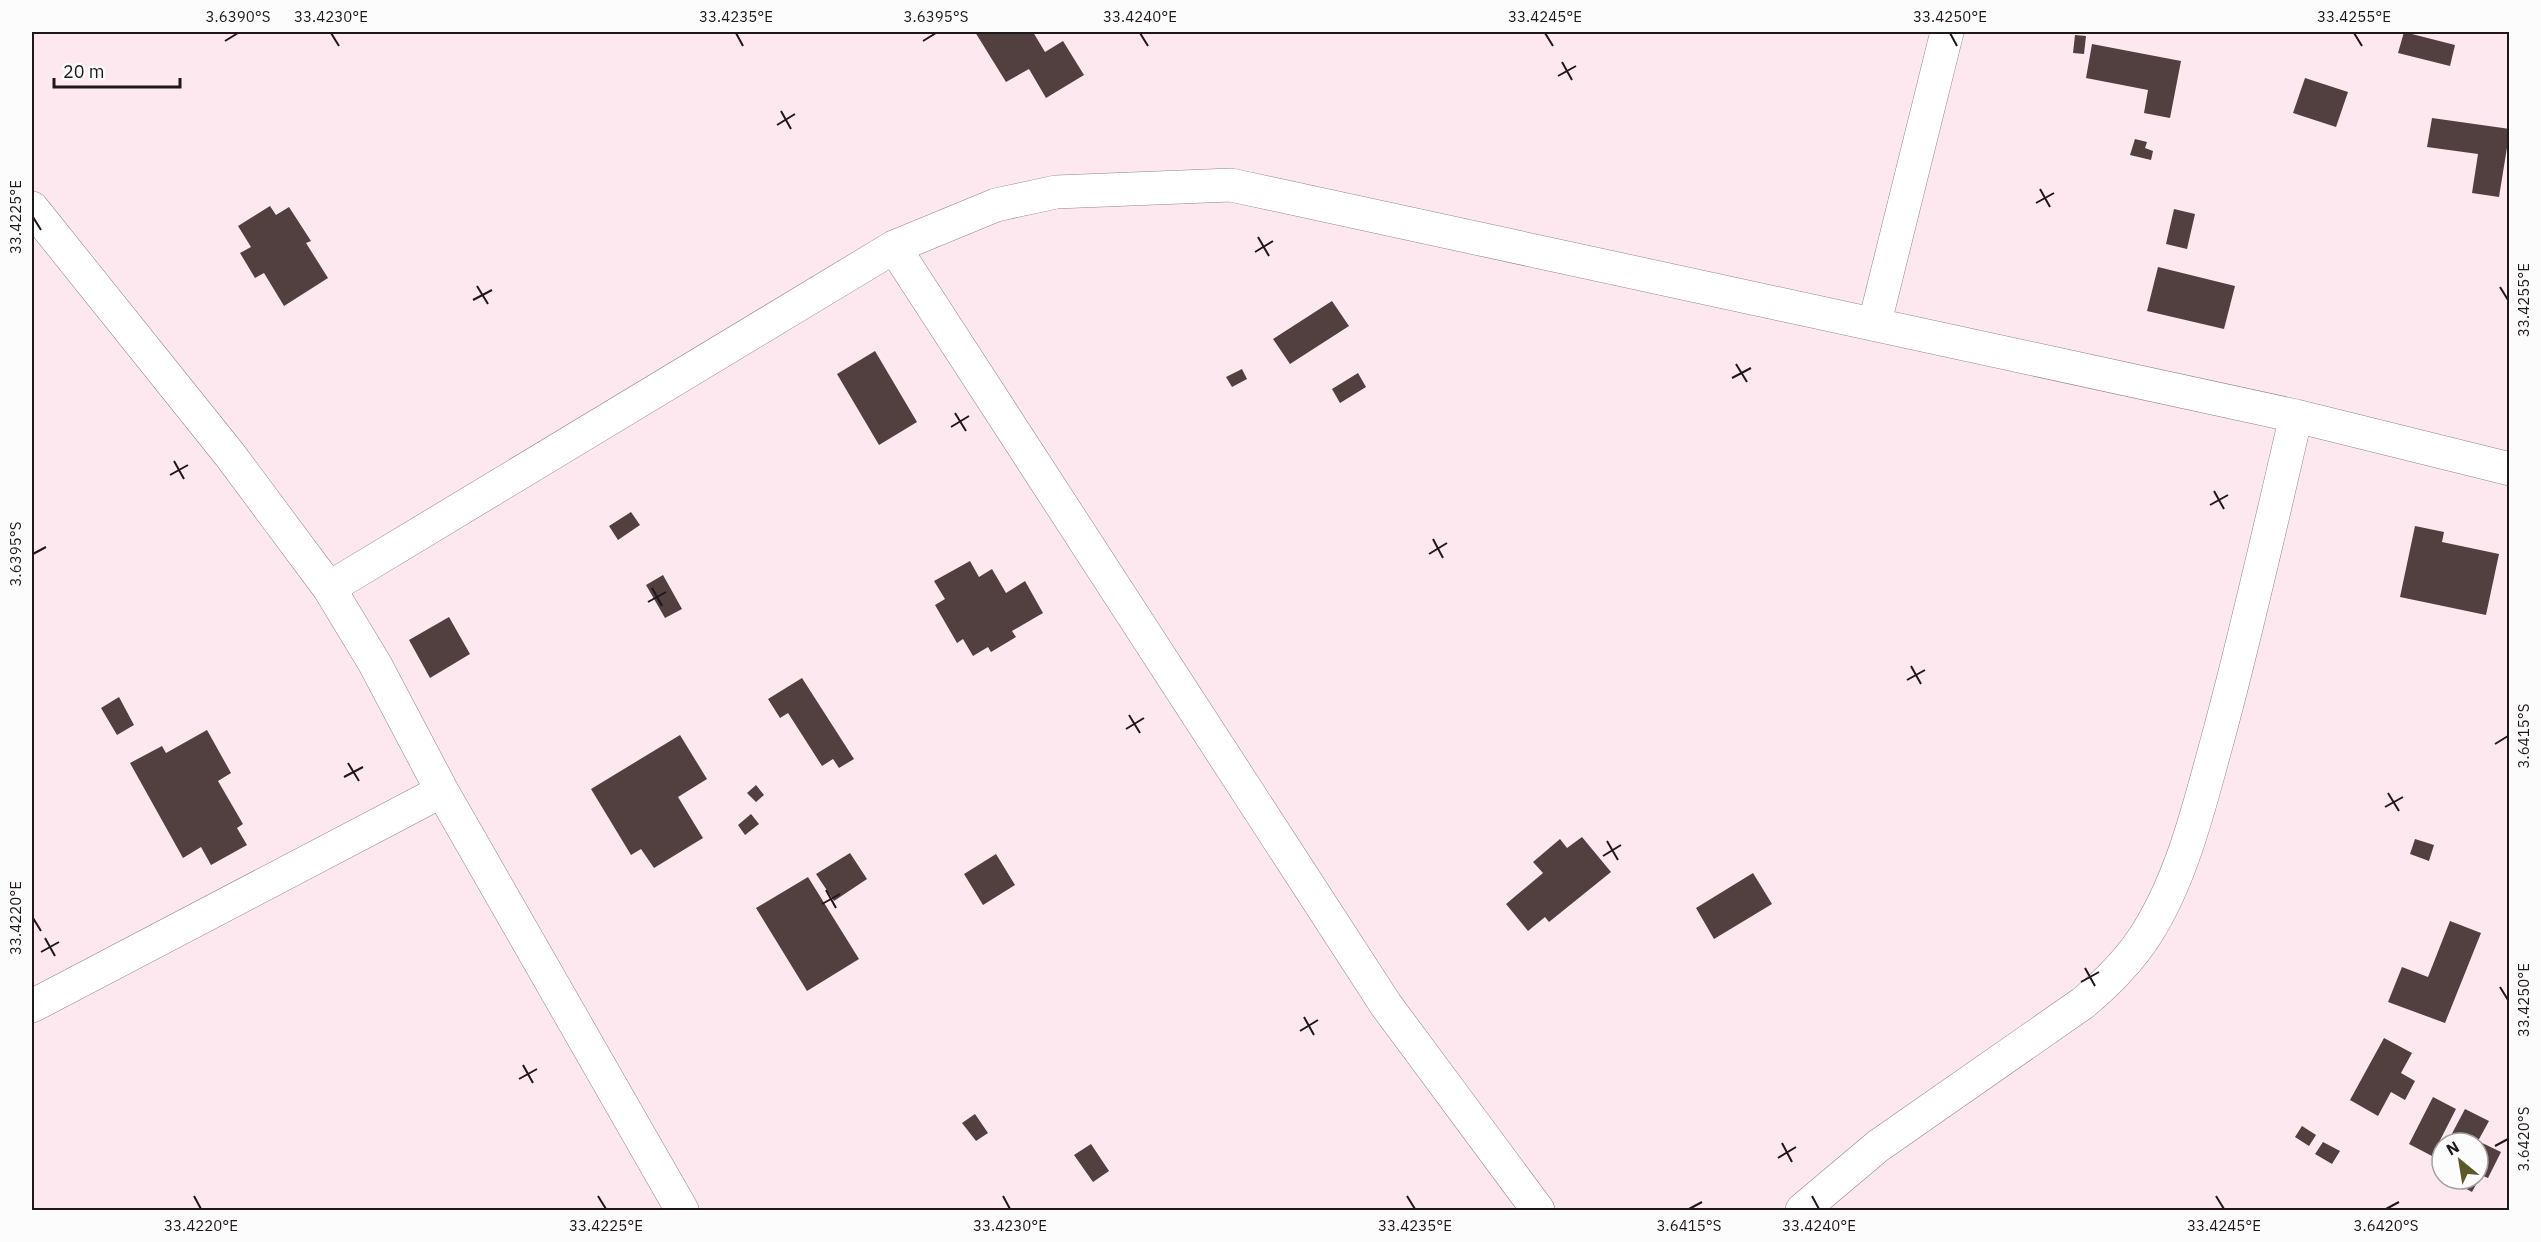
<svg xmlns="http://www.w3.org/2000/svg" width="2541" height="1242" font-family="'IBM Plex Sans',sans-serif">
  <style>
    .building { fill: #523f40 }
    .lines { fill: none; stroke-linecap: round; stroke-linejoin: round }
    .street-casing { stroke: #968289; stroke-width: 34 }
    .street { stroke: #fff; stroke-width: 33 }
    .ticks { fill: none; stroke: #1f171a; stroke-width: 2 }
    .neatline { fill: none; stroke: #1f171a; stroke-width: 2 }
    .ticks-label { font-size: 15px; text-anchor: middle; fill: #1f171a }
  </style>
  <rect width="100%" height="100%" fill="#fee8f0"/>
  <path class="building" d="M975 32H1033L1045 52 1063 41 1084 75 1046 98 1029 69 1006 82Z
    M2404 32 2455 45 2450 66 2398 53Z
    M2075 35 2086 36 2084 54 2073 53Z
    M2092 44 2181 61 2170 118 2144 113 2148 90 2086 78Z
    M2305 78 2348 92 2336 127 2293 113Z
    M2432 118 2510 129 2499 197 2472 193 2478 154 2427 147Z
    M2135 139 2147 142 2145 148 2153 151 2151 160 2130 155Z
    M270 206 276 215 289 207 311 241 306 243 328 278 284 306 264 273 255 278 240 253 251 247 238 226Z
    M2174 209 2195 214 2187 249 2166 244Z
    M2158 267 2235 286 2224 329 2147 311Z
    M1332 301 1349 326 1290 364 1273 339Z
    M875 351 917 422 879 445 837 374Z
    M1242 369 1247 379 1232 387 1226 377Z
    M1358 373 1366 387 1340 403 1332 389Z
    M631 512 640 525 618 540 609 526Z
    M2415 526 2444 532 2442 542 2499 554 2486 615 2400 597Z
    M970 561 979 577 992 569 1006 593 1025 581 1043 613 1012 631 1016 637 991 652 988 647 973 656 963 639 957 643 935 605 945 599 934 581Z
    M663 575 682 609 665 618 646 585Z
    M449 617 470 654 430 678 409 640Z
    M802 678 854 759 839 768 833 759 822 766 788 713 780 718 768 699Z
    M119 697 134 725 117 735 101 708Z
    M207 730 231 773 218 781 243 824 237 828 247 845 211 865 201 847 183 858 130 763 162 746 166 753Z
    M680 735 707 779 678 797 703 838 654 868 641 849 631 855 591 789Z
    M756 785 764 795 756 802 747 793Z
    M751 814 759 824 745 835 738 825Z
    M1582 837 1611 872 1549 922 1545 917 1528 931 1506 904 1543 873 1533 862 1560 839 1567 848Z
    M2415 839 2434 845 2429 861 2410 854Z
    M850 853 867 879 834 901 816 874Z
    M996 854 1015 885 983 905 964 874Z
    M1753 873 1772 904 1714 939 1696 908Z
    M808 877 859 959 807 991 756 908Z
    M2450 921 2481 933 2445 1023 2388 1002 2402 967 2428 977Z
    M2384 1038 2412 1053 2401 1073 2415 1081 2405 1100 2391 1092 2378 1116 2350 1100Z
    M2433 1097 2456 1109 2432 1156 2409 1144Z
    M2465 1109 2489 1121 2478 1141 2501 1152 2488 1178 2481 1175 2472 1192 2448 1179H2478V1143H2447Z
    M975 1114 988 1133 976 1141 962 1123Z
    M2302 1126 2316 1135 2309 1146 2295 1137Z
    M2323 1142 2340 1151 2332 1164 2315 1154Z
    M1091 1144 1109 1171 1093 1182 1074 1155Z
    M2442 1153V1176L2433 1171Z"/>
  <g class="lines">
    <g class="street-casing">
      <path id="street" d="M32 208 230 455 329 588 375 664 442 791 682 1210
        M894 247 1386 1005 1538 1210
        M1875 322 1947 32
        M329 588 894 247 996 205 1056 192 1231 185 2296 416 2510 469
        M32 1006 442 791
        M1802 1210 1878 1146 2083 1003C2107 983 2130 960 2147 933 2183 876 2200 803 2218 738 2247 631 2271 523 2296 416"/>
    </g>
    <use href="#street" class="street"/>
  </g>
  <path class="ticks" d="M331 33 339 46M736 33 743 46M1140 33 1148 46M1545 33 1553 46M1950 33 1957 46M2354 33 2362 46M225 41 238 33M923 41 936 33M1562 62 1572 80M1558 76 1576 66M781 111 791 129M777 125 795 114M2040 189 2050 207M2036 203 2054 193M33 217 41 230M1258 237 1269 256M1255 252 1273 241M477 286 488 304M2500 287 2508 300M473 300 492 290M1736 364 1747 382M1732 378 1751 368M955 413 966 431M951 427 969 416M174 461 184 479M170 475 188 465M2214 491 2224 509M2210 505 2228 495M1433 539 1443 558M33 554 46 547M1429 554 1447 543M652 588 662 606M648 602 666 592M1911 666 1921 684M1907 680 1925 670M1129 715 1140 733M1126 729 1144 718M2495 744 2508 736M348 763 359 781M344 777 363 767M2388 793 2399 811M2385 807 2403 797M1607 841 1618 860M1603 856 1621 845M826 890 836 908M822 904 840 894M33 918 41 931M45 938 55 956M41 952 59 942M2085 968 2095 986M2081 982 2099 972M2500 987 2508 1000M1304 1017 1314 1035M1300 1031 1318 1020M523 1065 533 1083M519 1079 537 1069M1782 1143 1792 1162M2495 1146 2508 1139M1778 1158 1796 1147M194 1196 201 1209M598 1196 606 1209M1003 1196 1010 1209M1407 1196 1415 1209M1812 1196 1819 1209M2216 1196 2224 1209M1689 1209 1702 1202M2386 1209 2399 1202"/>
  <rect width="2541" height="1242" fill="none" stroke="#fcfcfc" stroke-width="66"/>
  <g transform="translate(2460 1161) rotate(330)"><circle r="28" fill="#fcfcfc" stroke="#a4a0a2" stroke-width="1.5"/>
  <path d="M0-4.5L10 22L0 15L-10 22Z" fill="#5c5b27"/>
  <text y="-9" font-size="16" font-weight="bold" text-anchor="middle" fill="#1f171a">N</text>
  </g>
  <path d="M54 78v9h126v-9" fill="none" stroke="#1f171a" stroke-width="3"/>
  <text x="63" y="78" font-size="18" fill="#1f171a" stroke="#fcfcfc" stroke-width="4.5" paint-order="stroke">20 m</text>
  <rect x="33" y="33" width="2475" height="1176" class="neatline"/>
  <g class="ticks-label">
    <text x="238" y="22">3.6390°S</text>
    <text x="331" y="22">33.4230°E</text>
    <text x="736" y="22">33.4235°E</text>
    <text x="936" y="22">3.6395°S</text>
    <text x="1140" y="22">33.4240°E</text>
    <text x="1545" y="22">33.4245°E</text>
    <text x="1950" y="22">33.4250°E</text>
    <text x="2354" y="22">33.4255°E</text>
    <text transform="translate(16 217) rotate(-90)" y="5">33.4225°E</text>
    <text transform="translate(2524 300) rotate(-90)" y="5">33.4255°E</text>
    <text transform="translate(16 554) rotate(-90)" y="5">3.6395°S</text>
    <text transform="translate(2524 736) rotate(-90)" y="5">3.6415°S</text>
    <text transform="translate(16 918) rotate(-90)" y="5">33.4220°E</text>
    <text transform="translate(2524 1000) rotate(-90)" y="5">33.4250°E</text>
    <text transform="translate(2524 1139) rotate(-90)" y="5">3.6420°S</text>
    <text x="201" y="1231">33.4220°E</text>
    <text x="606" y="1231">33.4225°E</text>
    <text x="1010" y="1231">33.4230°E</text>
    <text x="1415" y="1231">33.4235°E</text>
    <text x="1689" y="1231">3.6415°S</text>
    <text x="1819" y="1231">33.4240°E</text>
    <text x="2224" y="1231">33.4245°E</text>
    <text x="2386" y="1231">3.6420°S</text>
  </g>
</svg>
